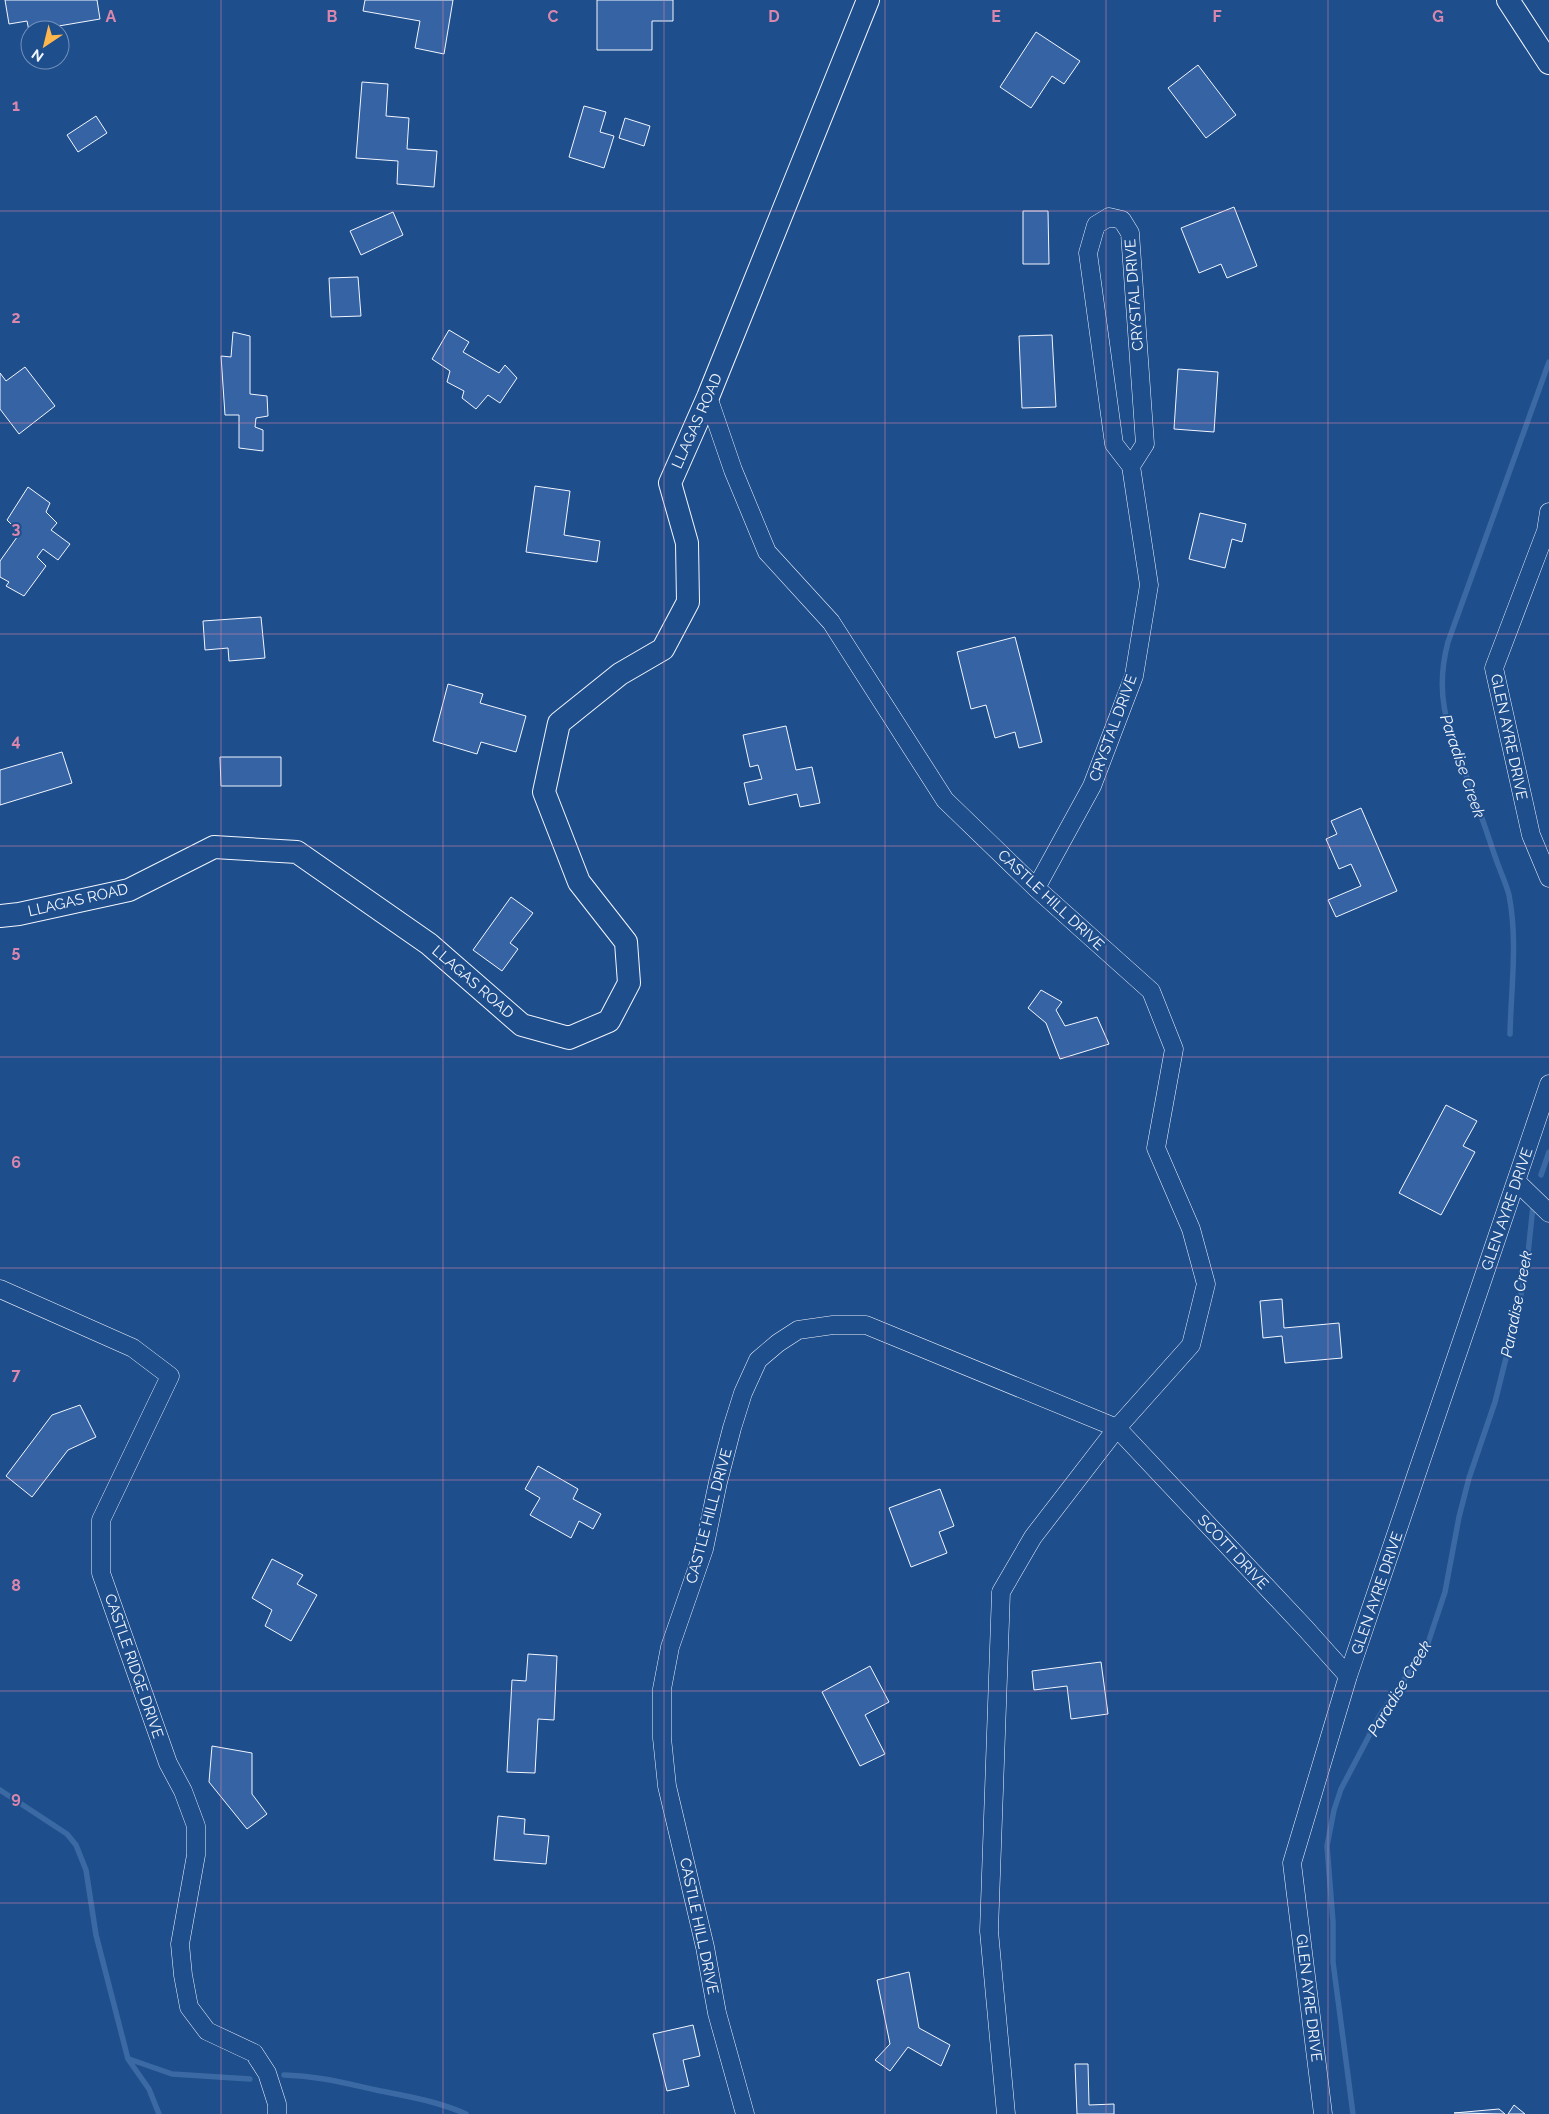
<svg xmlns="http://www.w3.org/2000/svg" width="1549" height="2114" font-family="Raleway,sans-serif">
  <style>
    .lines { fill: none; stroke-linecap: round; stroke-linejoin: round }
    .stream { stroke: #3b69a3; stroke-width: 5.5 }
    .building { fill: #3563a3; stroke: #f2f6ff }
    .minor-casing { stroke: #f2f6ff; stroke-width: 19 }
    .tertiary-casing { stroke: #f2f6ff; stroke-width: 24 }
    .minor { stroke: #1f4e8c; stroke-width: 18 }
    .tertiary { stroke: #1f4e8c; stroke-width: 22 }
    .grid { fill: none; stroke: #da87ad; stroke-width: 1; stroke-opacity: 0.55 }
    .labels { text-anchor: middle; stroke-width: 4; stroke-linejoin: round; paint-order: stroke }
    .street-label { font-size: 15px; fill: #f2f6ff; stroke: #1f4e8c }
    .water-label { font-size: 16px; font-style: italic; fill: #f2f6ff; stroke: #1f4e8c }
    .grid-label { font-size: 16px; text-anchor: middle; font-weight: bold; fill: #da87ad; stroke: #1f4e8c; stroke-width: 4; stroke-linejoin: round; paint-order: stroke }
  </style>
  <rect width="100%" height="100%" fill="#1f4e8c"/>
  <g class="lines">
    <path class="stream" d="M1510 1034C1511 988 1518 941 1509 895 1506 883 1500 871 1496 859 1488 836 1481 814 1472 791 1452 736 1432 702 1448 642L1549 362
      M1541 1175 1549 1152
      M0 1790 67 1834 76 1845 86 1870 96 1935 128 2059 149 2089 159 2114
      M129 2059 172 2074 250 2079
      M284 2075C318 2076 344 2083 376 2090 406 2096 437 2101 466 2114
      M1353 2114 1333 1962V1922L1327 1846 1334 1810 1341 1789 1380 1715 1427 1646 1445 1592 1459 1517 1469 1478 1495 1402 1518 1310 1527 1263 1533 1206"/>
  </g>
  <path class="building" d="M5 0H97L100 19 29 31 27 21 9 24Z
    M365 0H453L444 54 415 48 420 21 363 11Z
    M597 0H673V21H652V50H597Z
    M1036 32 1080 61 1064 84 1052 76 1031 108 1000 87Z
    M1198 65 1236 115 1206 138 1168 88Z
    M362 82 388 84 386 116 409 118 407 149 437 151 434 187 397 184 398 161 356 158Z
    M584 106 606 112 600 132 614 136 604 168 569 157Z
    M96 116 107 133 78 152 67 135Z
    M625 118 650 126 644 146 619 138Z
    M1234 207 1257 266 1227 278 1221 264 1199 273 1181 228Z
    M1023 211H1048L1049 264H1023Z
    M393 212 403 235 361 255 350 231Z
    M358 277 361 316 331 317 329 278Z
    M449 330 469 342 463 352 499 373 505 365 517 378 500 403 488 395 476 409 462 398 464 391 447 382 450 371 432 359Z
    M233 332 250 336V394L267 396 268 416 256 418 255 427 263 430V451L239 448V415H225L221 356 231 357Z
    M1052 335 1056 407 1022 408 1019 336Z
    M25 367 55 406 19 434 0 409V373L6 381Z
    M1178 369 1218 372 1214 432 1174 429Z
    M535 486 570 491 564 535 600 541 597 562 526 552Z
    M28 487 50 503 46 512 57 523 51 530 70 544 58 560 43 549 37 557 46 566 24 596 6 586 9 582 0 577V561L20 533 7 520Z
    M1200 513 1246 524 1242 542 1232 539 1225 568 1189 559Z
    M261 617 265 658 229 661 228 648 205 650 203 621Z
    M1015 637 1042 742 1019 748 1015 732 995 738 986 705 971 709 957 652Z
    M448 684 483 694 480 703 526 716 516 752 481 742 477 754 433 741Z
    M786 726 796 770 812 767 820 803 800 807 797 794 749 805 744 783 762 779 758 765 750 767 743 735Z
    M62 752 72 783 0 805V770Z
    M220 757H281V786H221Z
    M1361 808 1397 891 1336 917 1328 900 1361 886 1351 864 1339 869 1326 839 1337 834 1331 821Z
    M511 897 533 913 510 943 518 949 502 971 473 950Z
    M1041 990 1062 1002 1056 1010 1065 1026 1097 1017 1109 1044 1060 1059 1046 1023 1028 1008Z
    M1446 1105 1477 1121 1463 1146 1475 1152 1441 1215 1399 1193Z
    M1282 1299 1284 1328 1339 1323 1342 1358 1285 1363 1282 1336 1263 1338 1260 1301Z
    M80 1405 96 1437 68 1450 32 1497 6 1476 52 1415Z
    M538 1466 578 1489 573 1499 601 1514 593 1529 579 1521 571 1538 530 1515 540 1498 525 1489Z
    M940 1489 954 1526 939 1532 947 1553 911 1567 889 1508Z
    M272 1559 303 1575 297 1584 317 1595 291 1641 265 1626 272 1610 252 1598Z
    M528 1654 557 1656 554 1720 538 1719 535 1773 507 1772 512 1680 526 1681Z
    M1101 1662 1108 1714 1071 1719 1067 1686 1034 1690 1032 1671Z
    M870 1666 889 1702 865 1715 885 1754 860 1766 822 1692Z
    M212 1746 252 1753V1794L267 1814 247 1829 209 1782Z
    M498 1816 525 1819 524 1834 549 1836 546 1864 494 1860Z
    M909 1972 919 2028 950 2045 941 2066 908 2047 890 2071 875 2060 890 2044 877 1980Z
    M693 2025 700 2056 683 2060 689 2086 667 2091 653 2034Z
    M1075 2064H1088L1089 2105 1114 2104V2114H1077Z
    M1514 2105 1525 2114H1508Z
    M1499 2109 1505 2114 1454 2113Z"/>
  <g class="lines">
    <g class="minor-casing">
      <path id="minor" d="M708 397 733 470 767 552 831 622 945 800 1036 888 1151 991 1174 1049 1156 1148 1191 1229 1206 1284 1191 1345 1117 1428 1306 1629 1348 1676
        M1549 512 1546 531 1494 668 1531 835 1549 878
        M1036 888 1092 786 1134 676 1149 585 1131 466 1114 444 1088 253 1096 225 1109 217 1122 220 1130 233 1145 444 1131 466
        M1517 1182 1549 1213
        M0 1289 133 1348 170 1376 101 1520V1573L168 1763 183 1791 196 1826V1855L180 1944 183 1975 189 2007 207 2031 254 2053 267 2073 277 2104V2114
        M745 2114 717 2013 705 1947 667 1786 662 1738V1689L670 1647 704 1549 718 1482 732 1428 743 1393 758 1360 778 1343 798 1330 833 1325H866L1117 1428 1033 1537 1001 1592 989 1931 1006 2114
        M1323 2114 1292 1863 1348 1676 1549 1084"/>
    </g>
    <g class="tertiary-casing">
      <path id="tertiary" d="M1508 0 1549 63
        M0 916 19 914 129 890 214 847 297 852 429 944 522 1025 569 1038 609 1021 629 983 626 942 579 882 544 792 559 723 620 674 663 649 688 602 687 543 670 483 708 397 868 0"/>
    </g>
    <use href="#minor" class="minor"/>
    <use href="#tertiary" class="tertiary"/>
  </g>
  <path class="grid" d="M221 0V2114M443 0V2114M664 0V2114M885 0V2114M1106 0V2114M1328 0V2114M0 211H1549M0 423H1549M0 634H1549M0 846H1549M0 1057H1549M0 1268H1549M0 1480H1549M0 1691H1549M0 1903H1549"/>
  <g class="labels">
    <g class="street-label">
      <text transform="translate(1134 295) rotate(-94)" y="5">CRYSTAL DRIVE</text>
      <text transform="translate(697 421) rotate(-66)" y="5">LLAGAS ROAD</text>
      <text transform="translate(1113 728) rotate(-70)" y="5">CRYSTAL DRIVE</text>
      <text transform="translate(1509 737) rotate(78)" y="5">GLEN AYRE DRIVE</text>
      <text transform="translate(78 900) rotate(-13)" y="5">LLAGAS ROAD</text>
      <text transform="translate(1051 900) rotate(43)" y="5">CASTLE HILL DRIVE</text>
      <text transform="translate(473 982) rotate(41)" y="5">LLAGAS ROAD</text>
      <text transform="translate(1507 1209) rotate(-71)" y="5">GLEN AYRE DRIVE</text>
      <text transform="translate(709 1516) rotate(-75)" y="5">CASTLE HILL DRIVE</text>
      <text transform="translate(1233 1552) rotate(47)" y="5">SCOTT DRIVE</text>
      <text transform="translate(1377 1593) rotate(-71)" y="5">GLEN AYRE DRIVE</text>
      <text transform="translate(134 1666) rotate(71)" y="5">CASTLE RIDGE DRIVE</text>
      <text transform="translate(699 1926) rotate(78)" y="5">CASTLE HILL DRIVE</text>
      <text transform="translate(1309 1998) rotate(83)" y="5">GLEN AYRE DRIVE</text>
    </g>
    <g class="water-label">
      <text transform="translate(1463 766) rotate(71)" y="6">Paradise Creek</text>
      <text transform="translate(1516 1304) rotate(-79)" y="6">Paradise Creek</text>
      <text transform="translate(1399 1688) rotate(-59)" y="6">Paradise Creek</text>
    </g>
  </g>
  <g class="grid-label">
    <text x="111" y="22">A</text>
    <text x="332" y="22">B</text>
    <text x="553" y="22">C</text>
    <text x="774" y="22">D</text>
    <text x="996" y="22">E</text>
    <text x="1217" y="22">F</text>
    <text x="1438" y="22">G</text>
    <text x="16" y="111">1</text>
    <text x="16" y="323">2</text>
    <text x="16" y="534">3</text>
    <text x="16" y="746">4</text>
    <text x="16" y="957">5</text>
    <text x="16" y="1168">6</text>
    <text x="16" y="1380">7</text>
    <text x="16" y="1591">8</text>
    <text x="16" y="1803">9</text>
  </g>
  <g transform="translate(45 45) rotate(215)"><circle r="24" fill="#1f4e8c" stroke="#7391ba"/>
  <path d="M0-4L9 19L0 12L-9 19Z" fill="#ffb74d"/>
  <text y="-8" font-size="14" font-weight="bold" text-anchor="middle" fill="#f2f6ff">N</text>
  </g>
</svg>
